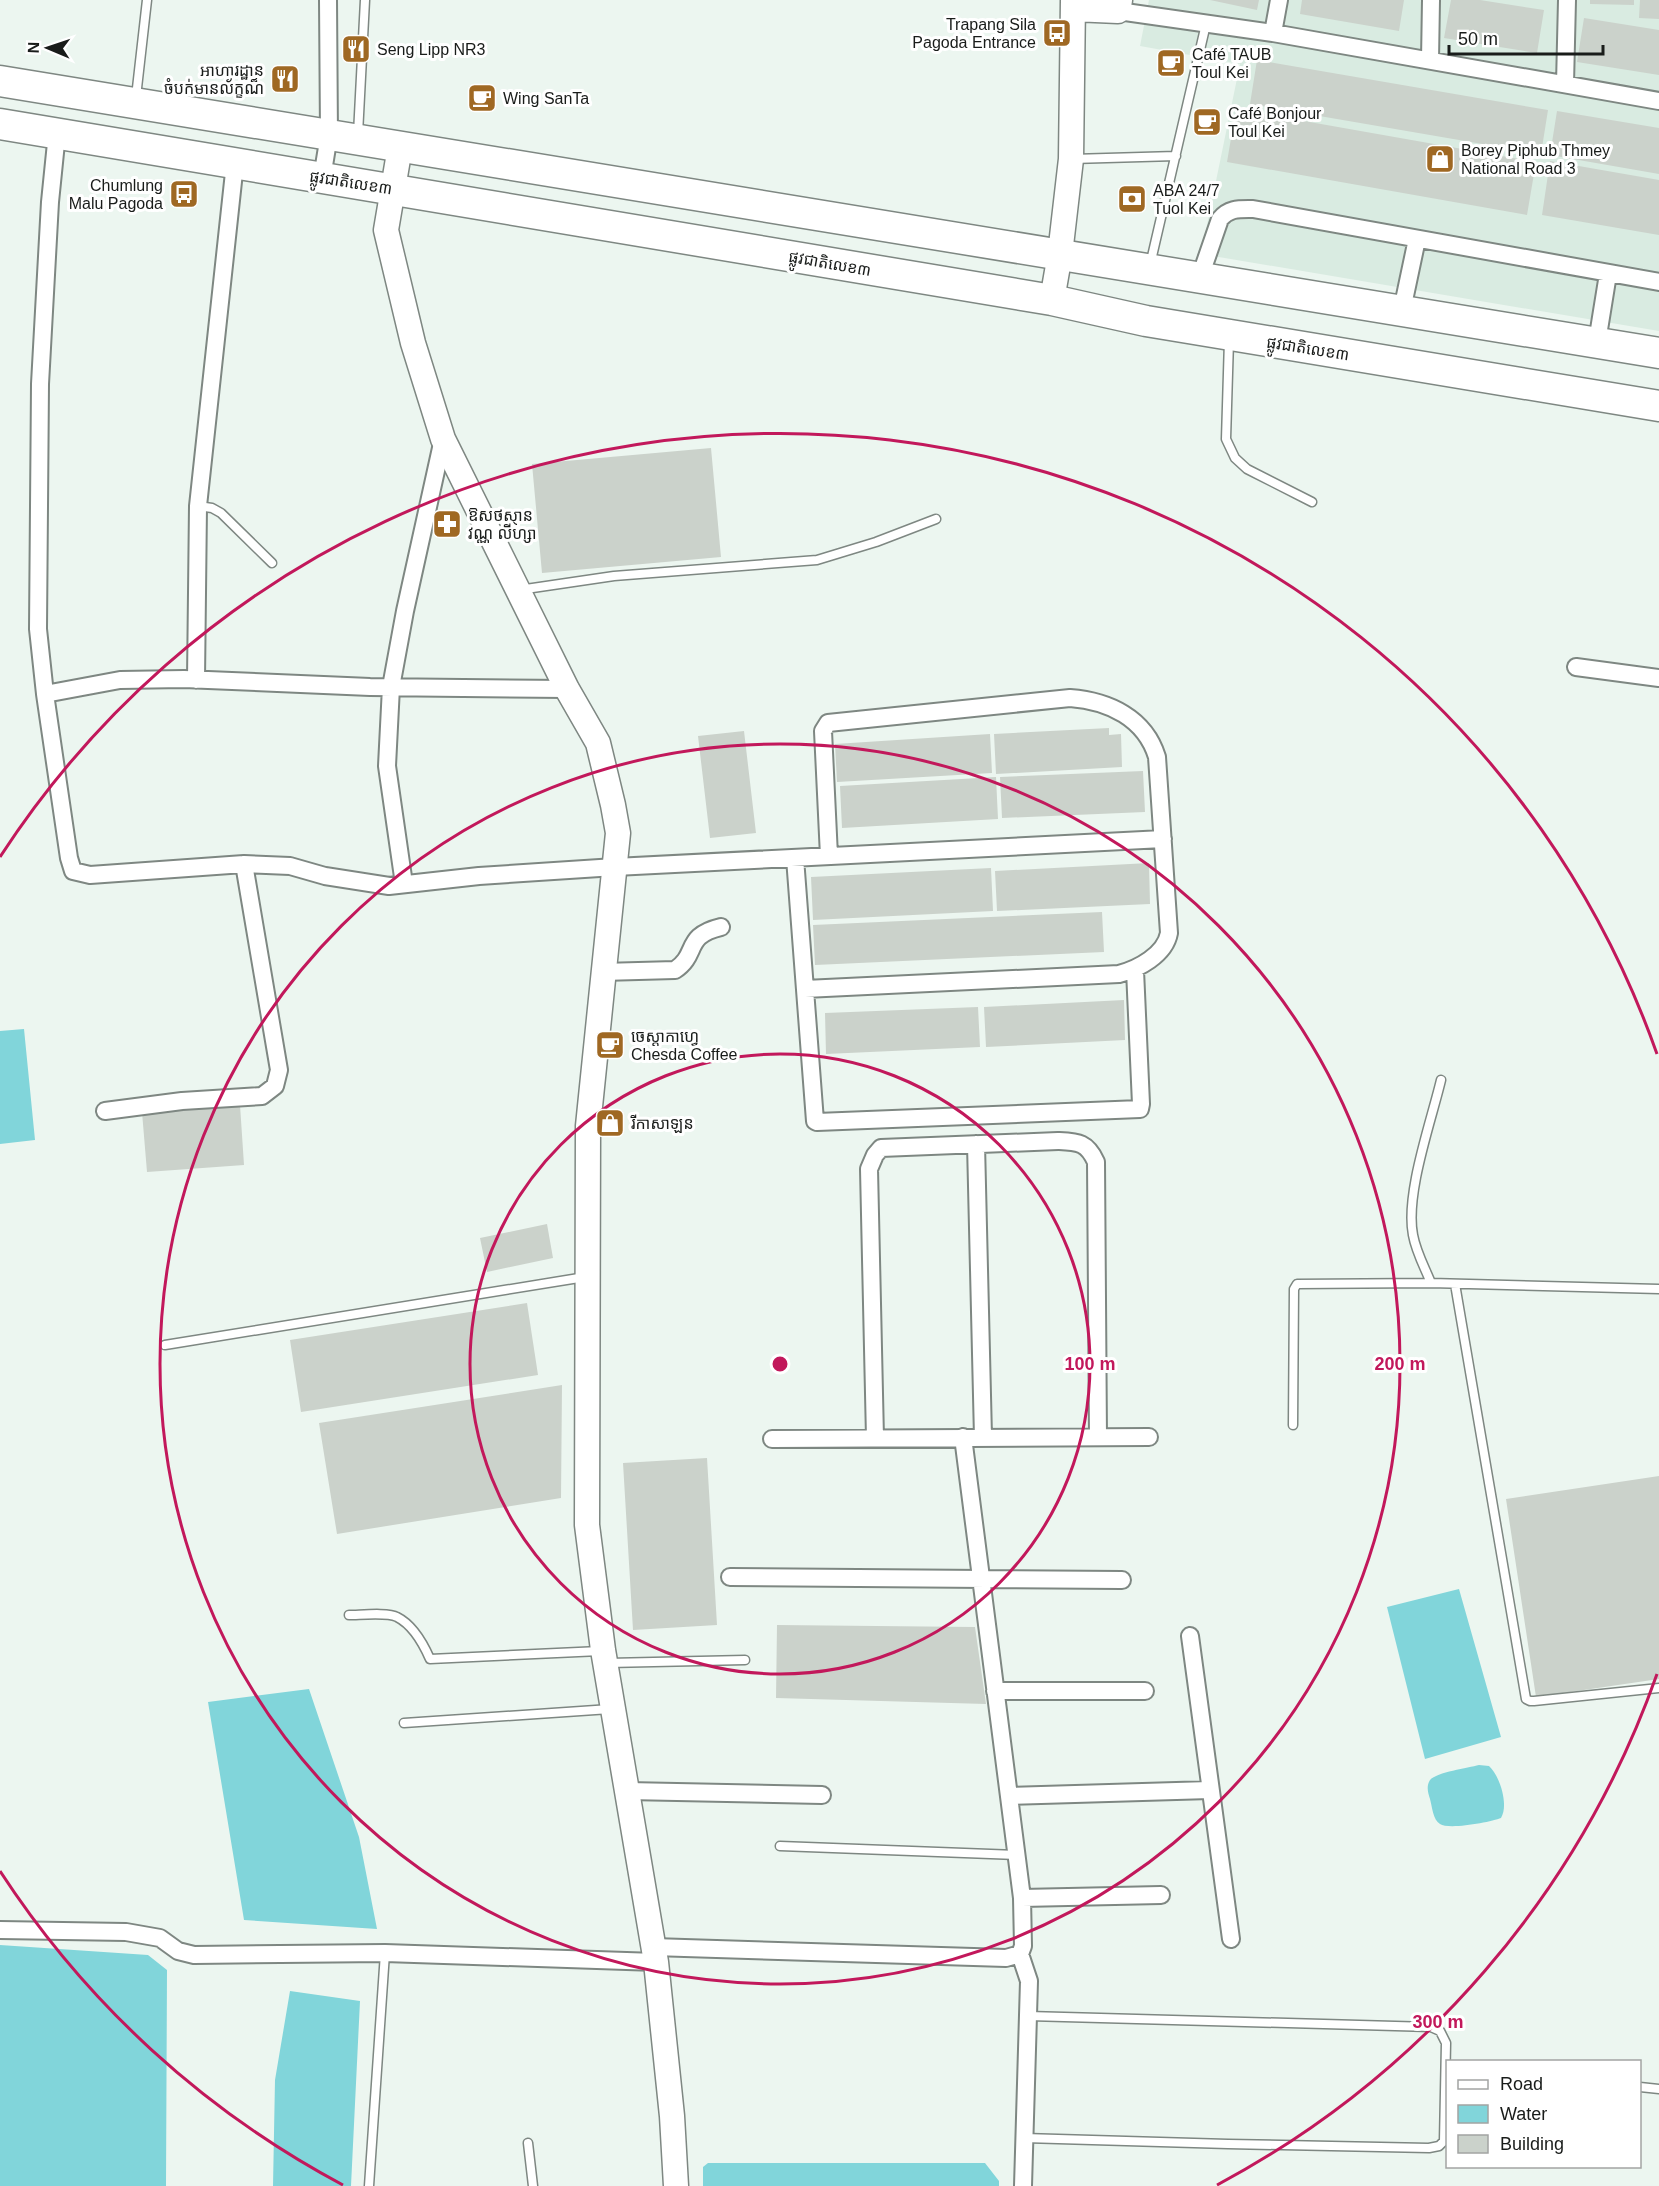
<svg xmlns="http://www.w3.org/2000/svg" width="1659" height="2186" font-family="Helvetica,'Noto Sans Khmer',sans-serif">
  <style>
    .built { fill: #d9ebe1 }
    .water { fill: #81d5da }
    .building { fill: #cbd2cb }
    .lines { fill: none; stroke-linecap: round; stroke-linejoin: round }
    .lane-casing { stroke: #7e8782; stroke-width: 11 }
    .street-casing { stroke: #7e8782; stroke-width: 20 }
    .secondary-casing { stroke: #7e8782; stroke-width: 27 }
    .highway-casing { stroke: #7e8782; stroke-width: 33 }
    .lane { stroke: #fff; stroke-width: 8 }
    .street { stroke: #fff; stroke-width: 16 }
    .secondary { stroke: #fff; stroke-width: 24 }
    .highway { stroke: #fff; stroke-width: 30 }
    .ring { fill: none; stroke: #c2185b; stroke-width: 3 }
    .labels { text-anchor: middle; stroke-width: 6; stroke-linejoin: round; paint-order: stroke }
    .poi-label { font-size: 16px; fill: #191c1a; stroke: #fff; text-anchor: start }
    .street-label { font-size: 16px; fill: #191c1a; stroke: #fff }
    .centre { fill: #c2185b; stroke: #fff; stroke-width: 3 }
    .ring-label { font-size: 18px; text-anchor: middle; font-weight: bold; fill: #c2185b; stroke: #fff; stroke-width: 6; stroke-linejoin: round; paint-order: stroke }
  </style>
  <rect width="100%" height="100%" fill="#ecf6f0"/>
  <path class="built" d="M1149 0H1659V331L1201 254 1240 64 1140 46Z"/>
  <path class="water" d="M24 1029 35 1140 0 1144V1031Z
    M1459 1589 1501 1737 1425 1759 1387 1607Z
    M309 1689 359 1837 377 1929 244 1920 208 1702Z
    M1479 1765 1489 1766C1500 1776 1509 1805 1501 1818 1491 1822 1449 1830 1440 1824 1433 1820 1432 1806 1430 1799 1428 1793 1426 1786 1430 1780 1437 1772 1468 1768 1479 1765Z
    M0 1945 148 1955 167 1970 166 2186H0Z
    M290 1991 360 2001 351 2186H273L275 2080Z
    M708 2163H985L999 2181V2186H703V2167Z"/>
  <path class="building" d="M1210 0H1259L1257 10Z
    M1302 0H1404L1399 31 1300 14Z
    M1451 0H1480L1544 10 1537 53 1444 38Z
    M1590 0H1634V5L1590 4Z
    M1640 0H1659V19L1639 18Z
    M1584 18 1659 30V75L1577 62Z
    M1257 60 1548 110 1541 154 1250 104Z
    M1236 109 1536 162 1527 215 1227 162Z
    M1557 111 1659 128V174L1550 155Z
    M1550 161 1659 180V235L1542 215Z
    M711 448 721 557 542 573 532 464Z
    M1109 728V735L1121 734 1122 767 996 774 994 734Z
    M744 731 756 833 710 838 698 736Z
    M990 734 992 773 837 782 835 744Z
    M1143 771 1145 812 1002 818 1000 777Z
    M996 777 998 819 842 828 840 786Z
    M1149 863 1150 904 997 911 995 871Z
    M991 868 993 911 813 920 811 877Z
    M1102 912 1104 952 815 965 813 925Z
    M1124 1000 1125 1040 986 1047 984 1007Z
    M978 1007 980 1047 826 1054 825 1013Z
    M240 1105 244 1165 147 1172 142 1112Z
    M547 1224 553 1258 487 1272 480 1238Z
    M527 1303 538 1375 301 1412 290 1340Z
    M562 1385 561 1498 337 1534 319 1423Z
    M707 1458 717 1625 633 1630 623 1463Z
    M1659 1476V1679L1536 1697 1506 1499Z
    M777 1625 975 1627 986 1704 776 1698Z"/>
  <g class="lines">
    <g class="lane-casing">
      <path id="lane" d="M136 97 147 0
        M358 134 365 0
        M1072 159 1176 156
        M1150 265 1206 24
        M1229 340 1226 439 1235 458 1247 469 1312 502
        M198 506 212 508 221 513 272 563
        M519 590 614 576 817 560 876 542 936 519
        M1431 1283C1425 1268 1416 1252 1413 1235 1405 1194 1431 1122 1441 1080
        M1455 1284 1526 1699 1530 1701H1534L1659 1688
        M165 1345 585 1277
        M1293 1425 1294 1289 1297 1284 1431 1283 1659 1289
        M349 1615C360 1615 388 1612 397 1617 413 1625 423 1643 430 1659L600 1651
        M608 1663 745 1660
        M404 1723 610 1709
        M780 1846 1017 1855
        M1640 2087 1659 2089
        M1024 2138 1228 2144 1429 2148 1439 2146 1444 2141 1446 2043 1440 2031 1431 2027 1028 2016
        M528 2143 533 2186
        M369 2186 385 1953"/>
    </g>
    <g class="street-casing">
      <path id="street" d="M1118 11 1273 33 1659 101
        M1273 33 1279 0
        M1430 60 1431 0
        M1565 84 1567 0
        M57 133 50 202 40 384 38 629 45 694 69 858 73 871 90 875 244 864 290 866 325 876 389 886 479 876 615 867 1163 839
        M322 178 329 135 328 0
        M1200 277 1220 219C1229 208 1239 209 1253 209L1659 282
        M1402 310 1417 239
        M1597 342 1608 274
        M1576 667 1659 678
        M196 680 198 506 235 163
        M45 694 120 680 184 679 370 687 567 689
        M795 858 815 1121 817 1122 1140 1109 1141 1104 1135 970
        M404 884 387 766 391 687 405 611 443 439
        M602 972 675 970C699 954 683 936 721 927
        M805 989 1119 974C1138 969 1165 955 1169 933L1157 757C1145 718 1109 701 1070 698L828 723 823 731 829 856
        M105 1111 182 1101 262 1096 275 1086 279 1070 244 864
        M976 1144 983 1437
        M963 1437 1022 1898 1023 1946 1020 1954 1029 1981 1023 2186
        M875 1438 869 1169 875 1155 881 1148 1058 1141C1078 1142 1087 1142 1096 1162L1098 1437
        M772 1439 1149 1437
        M730 1577 1122 1580
        M1190 1636 1231 1939
        M995 1691H1145
        M627 1791 822 1795
        M1009 1796 1210 1790
        M1022 1898 1161 1895
        M0 1930 126 1932 160 1938 178 1951 194 1955 385 1953 656 1962
        M653 1947 1006 1958 1020 1954"/>
    </g>
    <g class="secondary-casing">
      <path id="secondary" d="M1073 9 1118 11 1120 0
        M400 147 386 230 413 343 443 439 567 689 598 743 613 805 618 833 588 1126 587 1525 603 1650 656 1962 672 2116 676 2186
        M1052 300 1060 254 1071 159 1073 0"/>
    </g>
    <g class="highway-casing">
      <path id="highway" d="M0 81 1659 353
        M0 124 1052 300 1146 321 1659 406"/>
    </g>
    <use href="#lane" class="lane"/>
    <use href="#street" class="street"/>
    <use href="#secondary" class="secondary"/>
    <use href="#highway" class="highway"/>
  </g>
  <g class="ring">
    <circle cx="780" cy="1364" r="310"/>
    <circle cx="780" cy="1364" r="620"/>
    <path d="M1657 1674A930 930 0 0 1 1217 2185M343 2185A930 930 0 0 1 0 1871M0 857A930 930 0 0 1 1657 1054"/>
  </g>
  <defs>
    <g id="bus-square" transform="scale(1.5)"><rect x="-9" y="-9" width="18" height="18" rx="4" fill="#9f6823" stroke="#fff"/><path d="M-5-6H5V4H4V6H2V4H-2V6H-4V4H-5ZM-3.5-4V0h7V-4ZM-3.5 1.2v1.5H-2V1.2ZM2 1.2v1.5H3.5V1.2Z" fill="#fff"/></g>
    <g id="restaurant-square" transform="scale(1.5)"><rect x="-9" y="-9" width="18" height="18" rx="4" fill="#9f6823" stroke="#fff"/><path d="M-5-6h1v4h1v-4h1v4h1v-4h1v5L-1.5 .5V6h-2V.5L-5-1ZM5-6V6H3V1.5H1.5Q1.5-4 5-6Z" fill="#fff"/></g>
    <g id="cafe-square" transform="scale(1.5)"><rect x="-9" y="-9" width="18" height="18" rx="4" fill="#9f6823" stroke="#fff"/><path d="M-5.5-4.5H6V0H3Q3 3.5 0 3.5H-2.5Q-5.5 3.5-5.5 0ZM3-3.2v2h1.7v-2ZM-6 4.5H4V6H-6Z" fill="#fff"/></g>
    <g id="shop-square" transform="scale(1.5)"><rect x="-9" y="-9" width="18" height="18" rx="4" fill="#9f6823" stroke="#fff"/><path d="M-5-2.5h2.3a2.7 3.5 0 0 1 5.4 0H5L5.5 6h-11ZM-1.5-2.5h3a1.5 2.3 0 0 0-3 0Z" fill="#fff"/></g>
    <g id="bank-square" transform="scale(1.5)"><rect x="-9" y="-9" width="18" height="18" rx="4" fill="#9f6823" stroke="#fff"/><path d="M-6-4H6V4H-6ZM0-2.3a2.3 2.3 0 1 0 0 4.6a2.3 2.3 0 1 0 0-4.6Z" fill="#fff"/></g>
    <g id="pharmacy-square" transform="scale(1.5)"><rect x="-9" y="-9" width="18" height="18" rx="4" fill="#9f6823" stroke="#fff"/><path d="M-2-6h4v4h4v4h-4v4h-4v-4h-4v-4h4Z" fill="#fff"/></g>
  </defs>
  <g fill-rule="evenodd">
    <use href="#bus-square" x="1057" y="33"/>
    <use href="#restaurant-square" x="356" y="49"/>
    <use href="#cafe-square" x="1171" y="63"/>
    <use href="#restaurant-square" x="285" y="79"/>
    <use href="#cafe-square" x="482" y="98"/>
    <use href="#cafe-square" x="1207" y="122"/>
    <use href="#shop-square" x="1440" y="159"/>
    <use href="#bus-square" x="184" y="194"/>
    <use href="#bank-square" x="1132" y="199"/>
    <use href="#pharmacy-square" x="447" y="524"/>
    <use href="#cafe-square" x="610" y="1045"/>
    <use href="#shop-square" x="610" y="1123"/>
  </g>
  <g class="labels">
    <g class="poi-label">
      <text x="1036" y="30" text-anchor="end">Trapang Sila<tspan x="1036" dy="18">Pagoda Entrance</tspan></text>
      <text x="377" y="55">Seng Lipp NR3</text>
      <text x="1192" y="60">Café TAUB<tspan x="1192" dy="18">Toul Kei</tspan></text>
      <text x="264" y="76" text-anchor="end">អាហារដ្ឋាន<tspan x="264" dy="18">ចំបក់មានល័ក្ខណ៏</tspan></text>
      <text x="503" y="104">Wing SanTa</text>
      <text x="1228" y="119">Café Bonjour<tspan x="1228" dy="18">Toul Kei</tspan></text>
      <text x="1461" y="156">Borey Piphub Thmey<tspan x="1461" dy="18">National Road 3</tspan></text>
      <text x="163" y="191" text-anchor="end">Chumlung<tspan x="163" dy="18">Malu Pagoda</tspan></text>
      <text x="1153" y="196">ABA 24/7<tspan x="1153" dy="18">Tuol Kei</tspan></text>
      <text x="468" y="521">ឱសថស្ថាន<tspan x="468" dy="18">វណ្ណ លីហ្សា</tspan></text>
      <text x="631" y="1042">ចេស្ដាកាហ្វេ<tspan x="631" dy="18">Chesda Coffee</tspan></text>
      <text x="631" y="1129">រីកាសាឡន</text>
    </g>
    <g class="street-label">
      <text transform="translate(351 182) rotate(9)" y="6">ផ្លូវជាតិលេខ៣</text>
      <text transform="translate(830 263) rotate(10)" y="6">ផ្លូវជាតិលេខ៣</text>
      <text transform="translate(1308 348) rotate(9)" y="6">ផ្លូវជាតិលេខ៣</text>
    </g>
  </g>
  <circle cx="780" cy="1364" r="9" class="centre"/>
  <g class="ring-label">
    <text x="1090" y="1370">100 m</text>
    <text x="1400" y="1370">200 m</text>
    <text x="1438" y="2028">300 m</text>
  </g>
  <rect x="1446" y="2060" width="195" height="108" fill="#ffffff" stroke="#a3a4a3" stroke-width="1.5"/>
  <rect x="1458" y="2080" width="30" height="9" fill="#ffffff" stroke="#a3a4a3" stroke-width="1.5"/>
  <text x="1500" y="2090" font-size="18" fill="#191c1a">Road</text>
  <rect x="1458" y="2105" width="30" height="18" fill="#81d5da" stroke="#a3a4a3" stroke-width="1.5"/>
  <text x="1500" y="2120" font-size="18" fill="#191c1a">Water</text>
  <rect x="1458" y="2135" width="30" height="18" fill="#cbd2cb" stroke="#a3a4a3" stroke-width="1.5"/>
  <text x="1500" y="2150" font-size="18" fill="#191c1a">Building</text>
  <g transform="translate(48 48) rotate(272)" stroke="#ffffff" stroke-width="4.5" paint-order="stroke">
  <path d="M0-4.5L10 22L0 15L-10 22Z" fill="#191c1a"/>
  <text y="-9" font-size="16" font-weight="bold" text-anchor="middle" fill="#191c1a">N</text>
  </g>
  <path d="M1449 45v9h154v-9" fill="none" stroke="#191c1a" stroke-width="3"/>
  <text x="1458" y="45" font-size="18" fill="#191c1a" stroke="#ffffff" stroke-width="4.5" paint-order="stroke">50 m</text>
</svg>
